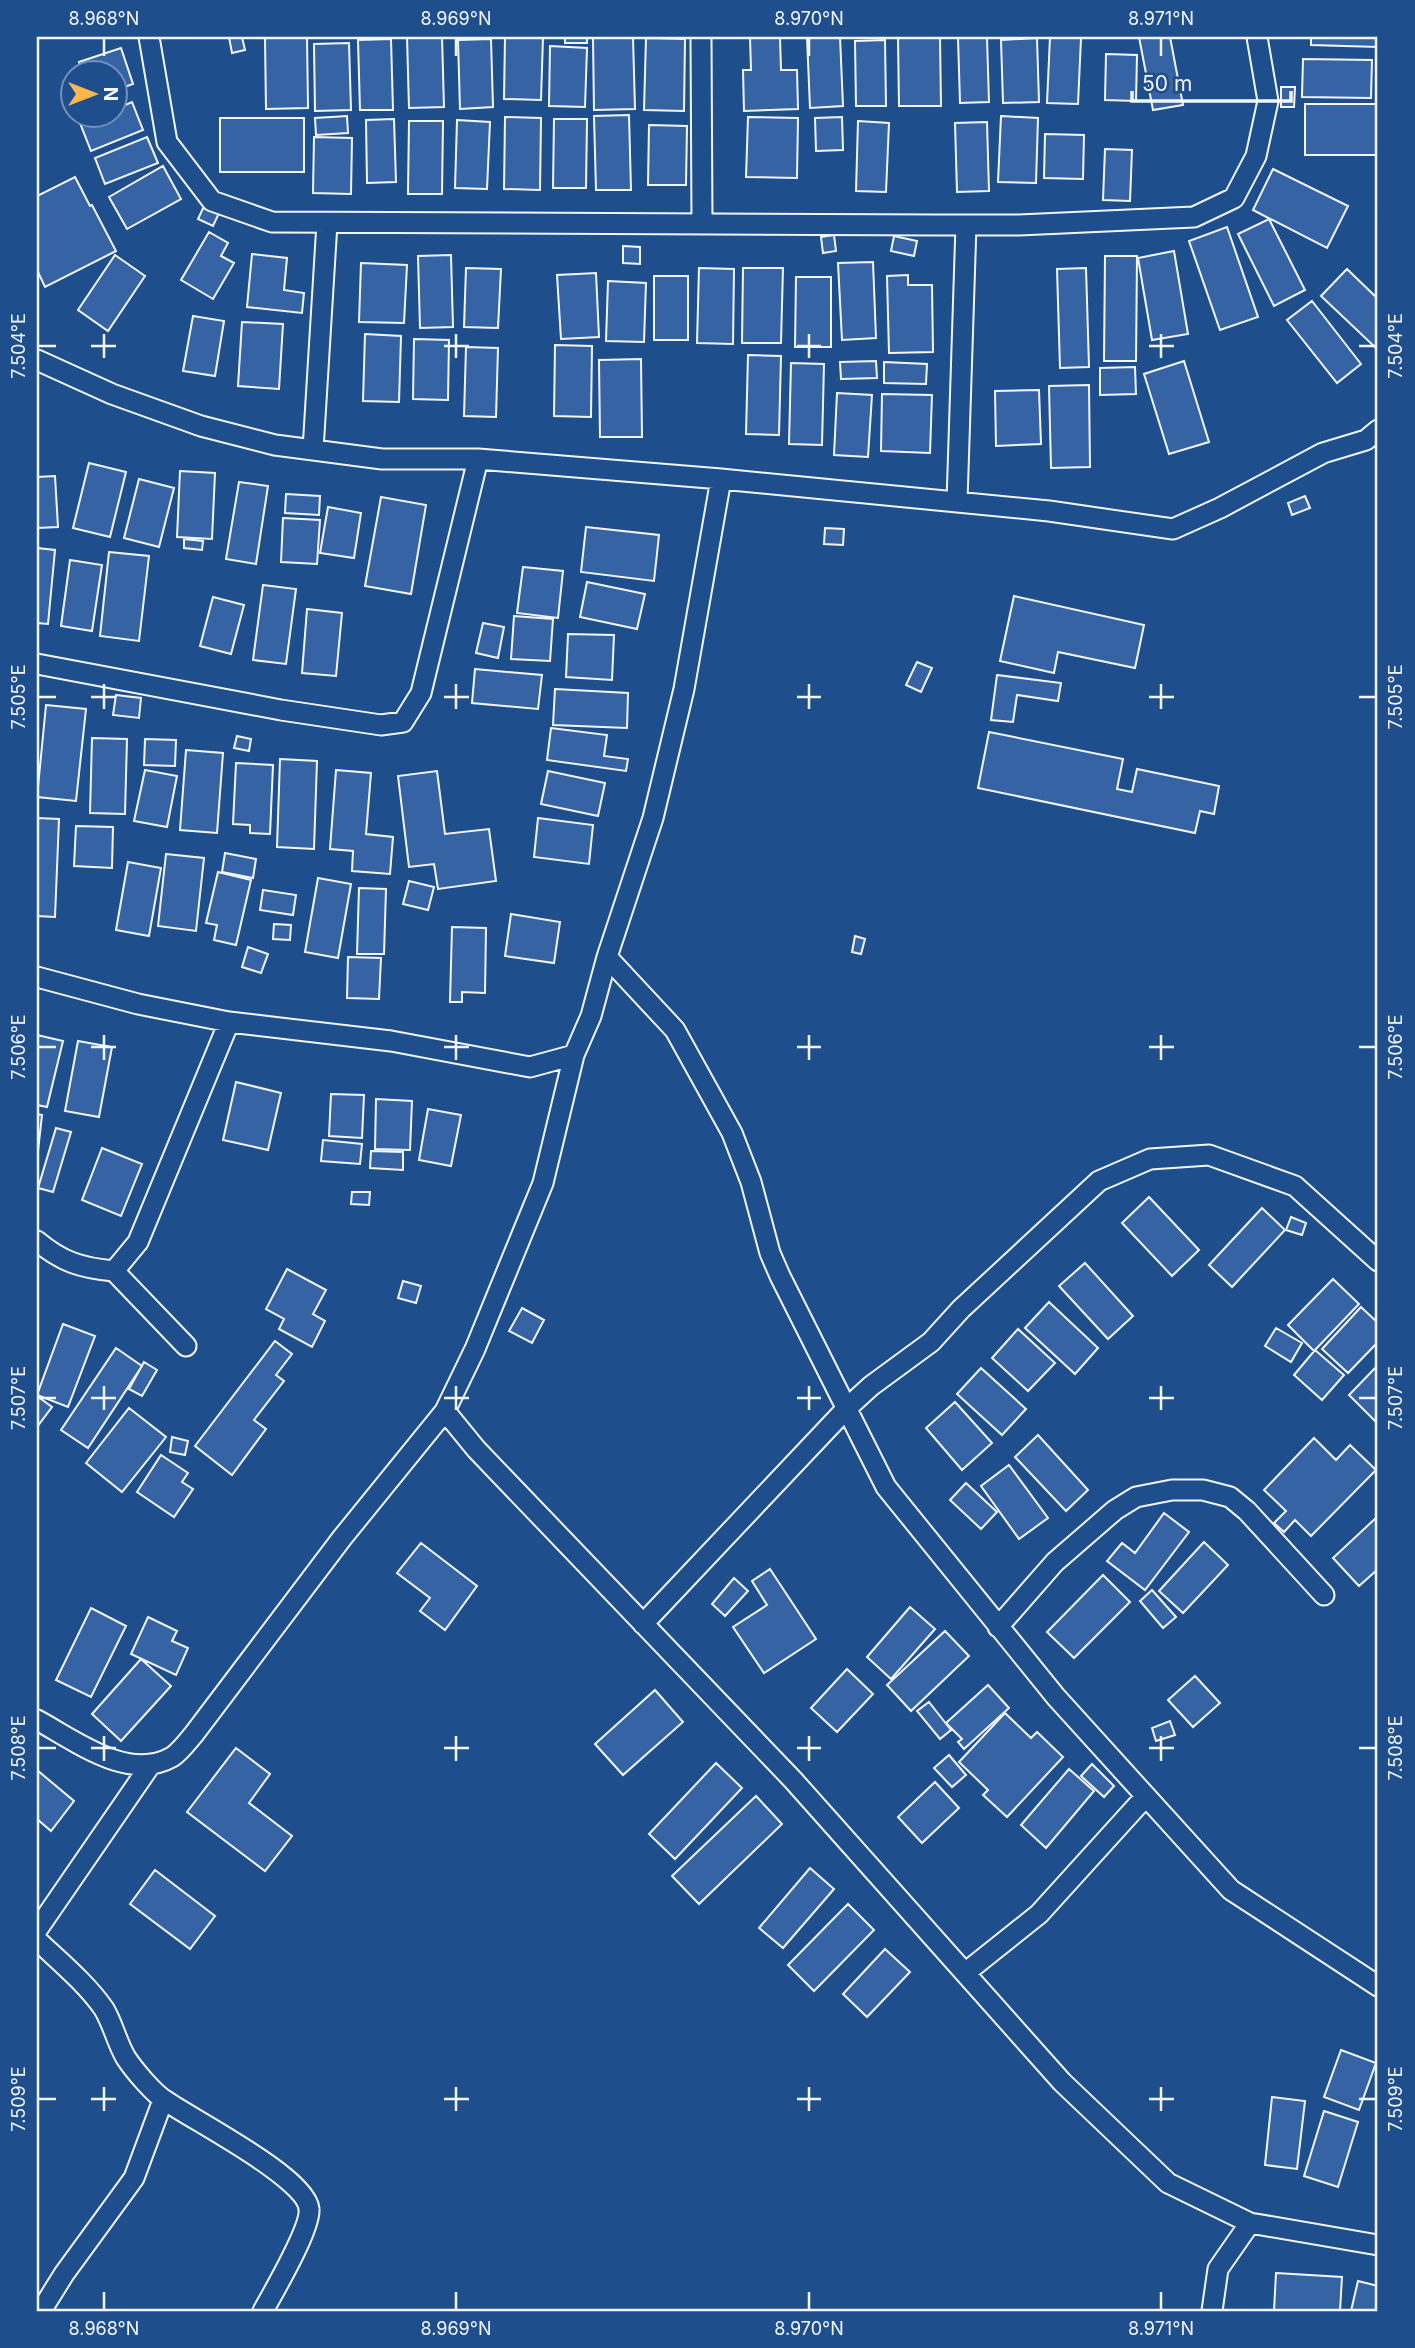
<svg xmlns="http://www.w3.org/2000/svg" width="1415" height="2348" font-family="Inter,sans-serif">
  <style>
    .building { fill: #3563a3; stroke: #f2f6ff; stroke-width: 2 }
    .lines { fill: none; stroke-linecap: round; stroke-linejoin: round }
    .street-casing { stroke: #f2f6ff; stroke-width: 23 }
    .street { stroke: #1f4e8c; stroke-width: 19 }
    .ticks { fill: none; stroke: #f2f6ff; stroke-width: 2.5 }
    .neatline { fill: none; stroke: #f2f6ff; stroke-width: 2.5 }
    .ticks-label { font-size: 18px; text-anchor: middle; fill: #f2f6ff }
  </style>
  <rect width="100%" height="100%" fill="#1f4e8c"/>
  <path class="building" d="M229 37H242L245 50 232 53Z
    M307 37 308 108 266 109 265 38Z
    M407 37H442L444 107 409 108Z
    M505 37H543L541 100 504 99Z
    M565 37H587V43H565Z
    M633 37 635 109 594 110 593 38Z
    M750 37H780L781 70H797L798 109 744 111 743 70H751Z
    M807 37H840L843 106 810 108Z
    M898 37H940L941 106H899Z
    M1050 37 1081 38 1078 104 1047 103Z
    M1139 37H1170L1183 105 1153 110Z
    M1311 37H1378V47L1311 45Z
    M646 38 685 39 684 111 644 110Z
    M958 38H987L989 102 960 103Z
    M1037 38 1039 102 1003 103 1001 40Z
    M391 39 393 110H360L358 40Z
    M491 39 493 107 460 109 458 40Z
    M885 40 886 106H856L855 41Z
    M349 43 351 110 315 111 314 44Z
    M550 46 587 48 585 107 549 106Z
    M121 48 133 84 116 90V74H82L79 62Z
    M1106 54 1137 55 1136 101 1105 100Z
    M1303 59 1372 60 1371 98 1302 97Z
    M1281 87H1295L1294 107H1281Z
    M132 102 143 130 91 151 80 123 99 116H116V109Z
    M1305 104H1378V155H1305Z
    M629 115 631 190H596L594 116Z
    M347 116 348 133 316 135 315 118Z
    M1001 116 1038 118 1036 183 998 182Z
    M505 117 541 118 540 190 504 189Z
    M748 117 798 118 797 178 746 177Z
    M842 117 843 150 816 151 815 118Z
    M220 118H304V172H220Z
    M394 119 396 182 367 183 366 120Z
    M554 119H587L586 188H553Z
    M457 120 490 122 487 189 455 188Z
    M409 121H443L442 194H408Z
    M858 121 889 123 886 192 856 191Z
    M987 122 989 191 957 192 955 123Z
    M649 125 687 126 686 185H648Z
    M1045 134 1084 135 1083 179 1044 178Z
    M147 137 158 163 105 184 95 158Z
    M314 137 352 138 351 194 313 193Z
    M1105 149 1132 150 1130 201 1103 200Z
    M163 166 181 199 127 229 109 197Z
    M1273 169 1348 206 1327 248 1253 210Z
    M75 177 90 206 92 205 116 251 45 287 37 270V196Z
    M205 204 220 211 213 226 198 219Z
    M1269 219 1305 290 1274 306 1238 234Z
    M1227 227 1258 317 1220 330 1189 241Z
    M209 232 228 243 221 256 234 263 213 299 181 280Z
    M834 235 836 251 823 253 821 237Z
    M894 236 917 241 914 256 891 251Z
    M623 246 640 247V264L623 263Z
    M1174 251 1188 334 1152 340 1138 258Z
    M252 254 287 258 284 290 304 293 302 313 247 307Z
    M115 255 145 276 108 331 78 310Z
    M451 255 453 327 420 328 418 256Z
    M1105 256H1137L1136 361H1104Z
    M873 262 876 338 842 340 838 263Z
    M361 263 407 265 404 323 359 322Z
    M466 268 501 269 498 328 464 327Z
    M699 268 734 269 733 344 697 343Z
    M743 268H783L781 343H742Z
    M1086 268 1089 367 1060 368 1057 269Z
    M1347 269 1378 299V350L1321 296Z
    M596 273 599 337 561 339 557 275Z
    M908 275V285H932L933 352 889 353 887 276Z
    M654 276H688V340H654Z
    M796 277H831V347H795Z
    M608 281 646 283 644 342 606 341Z
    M1312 301 1361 364 1337 383 1287 320Z
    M193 316 224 321 215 376 183 371Z
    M242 322 283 324 279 389 238 386Z
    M365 334 401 336 399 402 363 401Z
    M414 339 449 340 448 400 413 399Z
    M555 345 592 346 591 417 554 416Z
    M466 347 498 348 496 417 464 416Z
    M748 355 781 356 779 435 746 434Z
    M641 359 642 437H600L599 360Z
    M876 361 877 378 841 379 840 362Z
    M1184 361 1209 442 1169 454 1144 374Z
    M884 362 927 364 926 384 884 383Z
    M791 363 824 364 822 445 789 444Z
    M1135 367 1136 394 1100 395V368Z
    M1089 385 1090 467 1051 468 1049 386Z
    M1039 390 1041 444 996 446 995 391Z
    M837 393 872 395 868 457 834 455Z
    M882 394 932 395 930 453 881 451Z
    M89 463 126 472 110 537 73 528Z
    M180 471 215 473 212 539 177 537Z
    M55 476 58 527 37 528V477Z
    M139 479 174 488 159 547 124 538Z
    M239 482 268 486 256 564 226 559Z
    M286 494 320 496 319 515 285 513Z
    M1305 496 1310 508 1292 515 1288 503Z
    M381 497 426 505 411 594 365 586Z
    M328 507 361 513 354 558 320 553Z
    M283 518 320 520 317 564 281 562Z
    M586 527 659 535 654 581 581 572Z
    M825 528 844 529 843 545 824 544Z
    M184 539 203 541 202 550 184 548Z
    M37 548 55 550 48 624 37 623Z
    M109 552 149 556 139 641 100 636Z
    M70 560 102 565 92 631 61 626Z
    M523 567 563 571 558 618 517 613Z
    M587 582 645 594 637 629 580 617Z
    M263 585 296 589 286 664 253 660Z
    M1014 596 1144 625 1135 668 1058 652 1054 673 1000 661Z
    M213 597 244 605 231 654 200 646Z
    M307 609 342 613 336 676 302 673Z
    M514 616 553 619 550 661 511 659Z
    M483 623 504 627 498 658 476 653Z
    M568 634 614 635 612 680 566 677Z
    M917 662 932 668 921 692 906 685Z
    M475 669 542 675 538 709 472 703Z
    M997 675 1061 683 1058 701 1017 695 1013 722 991 720Z
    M555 689 628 693 627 728 553 725Z
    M116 695 141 698 139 718 113 715Z
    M46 705 86 709 76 801 37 797Z
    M551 728 607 735 604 756 628 759 626 771 547 760Z
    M989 732 1123 759 1117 789 1132 792 1137 769 1219 786 1214 814 1200 811 1195 833 978 788Z
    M237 736 251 739 249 751 234 748Z
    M92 738 127 739 125 814 90 813Z
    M145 739 176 740 175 766 144 765Z
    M186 750 223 753 217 833 180 830Z
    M280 759 317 761 314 849 277 847Z
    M236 763 273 765 270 834 250 833V825L233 824Z
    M145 770 177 776 167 827 134 821Z
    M336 770 371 773 366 834 393 837 390 874 352 871 353 851 330 849Z
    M437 771 445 834 489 829 496 881 438 889 434 864 409 867 398 776Z
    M548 771 605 783 598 816 541 804Z
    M37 818 59 819 55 917 37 916Z
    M538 818 593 825 589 864 534 857Z
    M76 826 113 827 112 868 74 866Z
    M225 853 256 859 253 878 222 872Z
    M166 854 204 858 196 931 158 926Z
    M128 862 161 868 149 936 116 930Z
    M218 872 251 880 236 945 214 940 217 925 206 923Z
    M318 878 351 884 338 958 305 952Z
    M409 881 434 887 428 910 403 904Z
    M359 888 386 889 384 954H357Z
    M263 890 296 895 293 915 260 910Z
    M511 914 560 922 554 963 505 956Z
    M274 924 291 925 290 940 273 939Z
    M452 927 486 928 485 993 462 992V1002H450Z
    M855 936 865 939 861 954 852 952Z
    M248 947 268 954 261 973 242 967Z
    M348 957 381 958 379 999 347 998Z
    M37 1035 63 1041 47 1107 37 1105Z
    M78 1041 112 1047 99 1117 65 1111Z
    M236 1082 281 1093 268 1150 223 1140Z
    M331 1094 364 1095 362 1138 329 1136Z
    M376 1099 412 1101 410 1150 375 1149Z
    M428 1109 461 1115 451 1166 419 1160Z
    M37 1114 42 1115 37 1160Z
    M56 1128 71 1132 53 1192 38 1188Z
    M323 1140 362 1144 360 1164 321 1161Z
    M102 1148 142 1164 121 1216 82 1200Z
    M371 1151 403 1152V1170L370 1168Z
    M352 1192H370L369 1205 351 1204Z
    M1149 1197 1199 1250 1172 1276 1122 1223Z
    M1262 1208 1285 1230 1232 1287 1209 1265Z
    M1291 1217 1306 1223 1302 1235 1286 1230Z
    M1085 1263 1133 1316 1108 1339 1059 1286Z
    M287 1269 326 1290 313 1314 325 1321 312 1347 279 1329 284 1319 266 1309Z
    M1333 1279 1359 1304 1314 1351 1288 1325Z
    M403 1281 421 1286 416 1303 398 1298Z
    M1049 1302 1098 1348 1075 1374 1025 1328Z
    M1361 1307 1378 1323V1342L1348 1373 1322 1349Z
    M522 1308 544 1320 532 1343 509 1331Z
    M63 1324 95 1336 68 1407 37 1395Z
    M1276 1328 1302 1343 1291 1362 1265 1346Z
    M1018 1329 1055 1363 1028 1391 992 1358Z
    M275 1341 292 1354 276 1375 284 1381 254 1420 266 1429 232 1475 195 1446Z
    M116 1348 142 1366 88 1448 61 1430Z
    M1315 1350 1344 1375 1322 1400 1294 1375Z
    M144 1362 157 1370 142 1396 129 1389Z
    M1378 1365V1417L1375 1421 1349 1395Z
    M981 1368 1026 1409 1002 1435 957 1394Z
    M37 1396 52 1407 37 1427Z
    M955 1402 992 1443 962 1470 926 1428Z
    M129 1408 166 1437 122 1492 86 1463Z
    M1038 1435 1088 1490 1066 1511 1015 1457Z
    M172 1437 188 1441 185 1455 170 1452Z
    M1314 1438 1336 1460 1350 1445 1376 1470 1311 1536 1295 1520 1284 1532 1274 1523 1286 1511 1264 1490Z
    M161 1455 188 1473 182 1482 193 1489 174 1517 137 1492Z
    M1009 1465 1048 1518 1019 1539 981 1486Z
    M966 1483 997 1512 981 1529 950 1500Z
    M1164 1513 1189 1532 1145 1590 1107 1561 1122 1543 1135 1553Z
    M1378 1516V1569L1359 1586 1333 1558Z
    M1204 1542 1228 1565 1183 1613 1159 1591Z
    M421 1543 477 1586 445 1630 420 1611 430 1598 397 1573Z
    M770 1569 816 1639 764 1673 733 1627 767 1605 752 1581Z
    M1103 1575 1130 1602 1074 1658 1047 1632Z
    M734 1578 748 1591 725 1616 712 1604Z
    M1152 1590 1176 1617 1163 1628 1140 1601Z
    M910 1607 935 1629 891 1679 867 1657Z
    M91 1608 126 1626 91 1697 56 1680Z
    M148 1617 177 1631 172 1641 188 1648 176 1675 131 1654Z
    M945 1631 969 1656 911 1711 887 1685Z
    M141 1659 171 1686 121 1741 92 1714Z
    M847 1669 873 1694 837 1732 811 1708Z
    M1195 1676 1220 1703 1193 1727 1168 1700Z
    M988 1685 1009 1708 964 1749 958 1742 962 1739 946 1723Z
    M655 1690 683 1722 623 1775 595 1744Z
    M929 1702 951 1730 940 1739 917 1711Z
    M1005 1713 1031 1738 1037 1732 1063 1757 1007 1817 983 1795 988 1790 959 1762Z
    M1170 1721 1175 1735 1156 1741 1152 1728Z
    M236 1748 270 1774 249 1803 292 1836 265 1871 187 1812Z
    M949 1755 966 1775 952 1787 934 1768Z
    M716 1763 742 1788 675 1859 649 1834Z
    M1092 1764 1114 1786 1104 1797 1081 1776Z
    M1069 1769 1094 1791 1046 1848 1021 1825Z
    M37 1770 74 1801 51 1831 37 1819Z
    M935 1782 959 1808 922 1843 898 1817Z
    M756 1796 782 1824 699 1904 672 1876Z
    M810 1868 834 1889 783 1948 759 1928Z
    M155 1870 215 1916 190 1949 130 1904Z
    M848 1904 874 1930 814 1991 788 1965Z
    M885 1949 910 1972 867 2017 843 1994Z
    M1341 2050 1376 2063 1359 2110 1324 2097Z
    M1272 2097 1305 2101 1297 2169 1265 2165Z
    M1324 2111 1358 2122 1338 2187 1304 2176Z
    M1276 2273 1342 2277 1340 2311H1274Z
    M1358 2281 1378 2286V2311H1351Z"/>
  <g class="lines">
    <g class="street-casing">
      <path id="street" d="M149 37 167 142 212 201 272 222 936 225H1019L1194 217 1234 198 1256 156 1268 101 1257 37
        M701 37 702 224
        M37 360 112 394 201 426 275 445 382 459H478L721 479 1049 511 1173 529 1220 508 1323 453 1366 440 1378 430
        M313 450 327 223
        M957 502 966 225
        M37 664 281 710 381 725 403 722 421 693 478 459
        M607 957 675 1030 732 1133 751 1182 770 1253 780 1276 886 1487 1056 1697 1231 1890 1378 1986
        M37 977 138 1004 229 1022 391 1041 530 1067 574 1055
        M37 1241C62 1262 81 1268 114 1271L138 1242 229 1022
        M114 1271 186 1346
        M445 1411 476 1449 793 1780 1062 2082 1168 2183 1250 2223 1378 2245
        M643 1624 847 1408 871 1386 931 1342 961 1309 1099 1181 1150 1159 1209 1155 1295 1186 1378 1261
        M998 1627 1055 1562 1115 1510 1136 1497 1172 1490H1203L1230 1497 1247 1511 1324 1595
        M37 1720C76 1741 128 1782 172 1757 180 1752 188 1741 194 1734L342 1538 445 1411 475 1349 543 1183 574 1055 591 1016 607 957 653 818 684 689 721 479
        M37 1930 149 1767
        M37 1940C59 1961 86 1983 104 2009 113 2024 117 2043 126 2058 134 2070 154 2094 166 2101 193 2120 307 2178 309 2209 311 2228 274 2291 263 2311
        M965 1973 1039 1914 1146 1796
        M41 2311 64 2274 134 2178 163 2100
        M1212 2311 1218 2269 1250 2223"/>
    </g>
    <use href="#street" class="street"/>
  </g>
  <path class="ticks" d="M104 38V56M456 38V56M809 38V56M1161 38V56M104 334V358M456 334V358M809 334V358M1161 334V358M38 346H56M91 346H116M444 346H469M797 346H821M1149 346H1174M1359 346H1376M104 684V709M456 684V709M809 684V709M1161 684V709M38 697H56M91 697H116M444 697H469M797 697H821M1149 697H1174M1359 697H1376M104 1035V1060M456 1035V1060M809 1035V1060M1161 1035V1060M38 1047H56M91 1047H116M444 1047H469M797 1047H821M1149 1047H1174M1359 1047H1376M104 1386V1410M456 1386V1410M809 1386V1410M1161 1386V1410M38 1398H56M91 1398H116M444 1398H469M797 1398H821M1149 1398H1174M1359 1398H1376M104 1736V1761M456 1736V1761M809 1736V1761M1161 1736V1761M38 1748H56M91 1748H116M444 1748H469M797 1748H821M1149 1748H1174M1359 1748H1376M104 2087V2111M456 2087V2111M809 2087V2111M1161 2087V2111M38 2099H56M91 2099H116M444 2099H469M797 2099H821M1149 2099H1174M1359 2099H1376M104 2292V2310M456 2292V2310M809 2292V2310M1161 2292V2310"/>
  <rect width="1415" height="2348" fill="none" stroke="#1f4e8c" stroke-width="77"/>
  <g transform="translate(94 94) rotate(90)"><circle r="33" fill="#1f4e8c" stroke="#7391ba" stroke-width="2"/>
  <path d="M0-5L12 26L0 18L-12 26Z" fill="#ffb74d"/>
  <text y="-10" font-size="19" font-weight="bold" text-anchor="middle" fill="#f2f6ff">N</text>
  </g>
  <path d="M1132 91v10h159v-10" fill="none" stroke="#f2f6ff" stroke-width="3.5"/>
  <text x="1142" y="91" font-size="21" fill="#f2f6ff" stroke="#1f4e8c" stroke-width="5" paint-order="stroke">50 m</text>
  <rect x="38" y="38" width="1338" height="2272" class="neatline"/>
  <g class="ticks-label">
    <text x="104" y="25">8.968°N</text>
    <text x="456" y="25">8.969°N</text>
    <text x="809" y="25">8.970°N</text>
    <text x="1161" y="25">8.971°N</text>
    <text transform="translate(1396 346) rotate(-90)" y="6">7.504°E</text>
    <text transform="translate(19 346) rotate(-90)" y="6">7.504°E</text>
    <text transform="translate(19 697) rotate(-90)" y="6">7.505°E</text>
    <text transform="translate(1396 697) rotate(-90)" y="6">7.505°E</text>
    <text transform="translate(1396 1047) rotate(-90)" y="6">7.506°E</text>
    <text transform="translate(19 1047) rotate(-90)" y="6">7.506°E</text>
    <text transform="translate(1396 1398) rotate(-90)" y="6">7.507°E</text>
    <text transform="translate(19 1398) rotate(-90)" y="6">7.507°E</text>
    <text transform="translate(19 1748) rotate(-90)" y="6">7.508°E</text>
    <text transform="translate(1396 1748) rotate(-90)" y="6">7.508°E</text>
    <text transform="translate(19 2099) rotate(-90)" y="6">7.509°E</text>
    <text transform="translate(1396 2099) rotate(-90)" y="6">7.509°E</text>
    <text x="104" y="2335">8.968°N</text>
    <text x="456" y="2335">8.969°N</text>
    <text x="809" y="2335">8.970°N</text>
    <text x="1161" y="2335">8.971°N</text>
  </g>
</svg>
